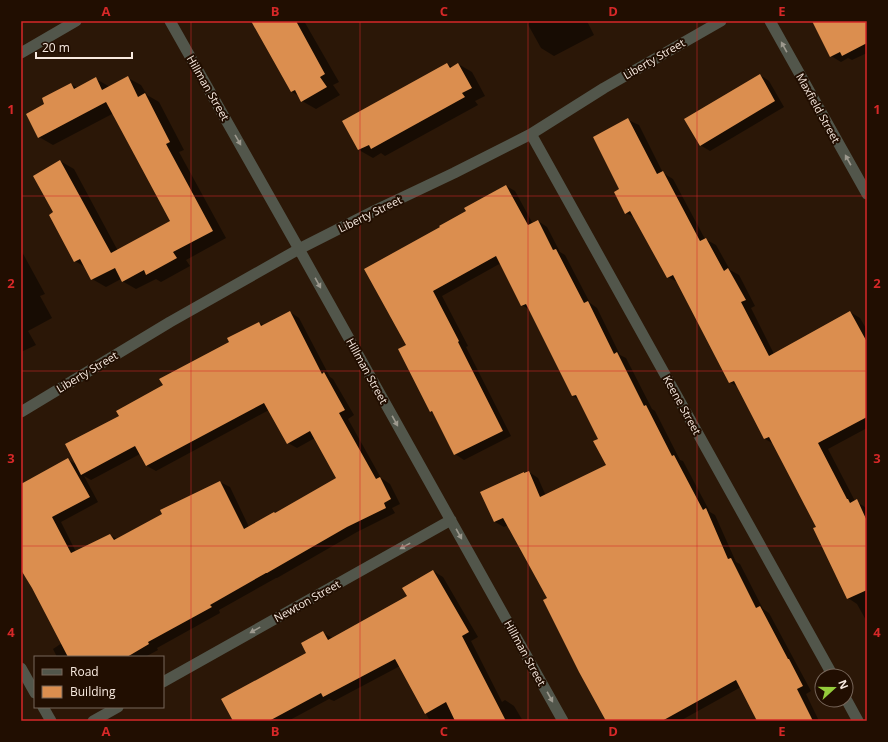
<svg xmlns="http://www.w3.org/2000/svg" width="888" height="742" font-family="'Open Sans',sans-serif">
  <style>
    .shadow { fill: #0007; fill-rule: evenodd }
    .building { fill: #db8e4f }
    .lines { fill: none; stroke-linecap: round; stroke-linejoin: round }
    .minor { stroke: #52564b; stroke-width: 11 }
    .tertiary { stroke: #52564b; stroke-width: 11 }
    .oneway { fill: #9d998e }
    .grid { fill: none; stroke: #d62828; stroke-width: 1; stroke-opacity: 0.55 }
    .labels { text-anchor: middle; stroke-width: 4; stroke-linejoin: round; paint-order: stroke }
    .street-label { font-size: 11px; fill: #f8eae0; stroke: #210e01 }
    .neatline { fill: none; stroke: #d62828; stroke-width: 1.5 }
    .grid-label { font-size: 13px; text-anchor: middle; font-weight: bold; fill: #d62828 }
  </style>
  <rect width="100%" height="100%" fill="#2b1707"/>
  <path class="shadow" d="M253 21H304L339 82 333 85 340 95 316 109 302 101 299 96 292 92Z
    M526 21H587L594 35 554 56 541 48Z
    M821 21H867V53L852 60 848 58 841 62 831 56Z
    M447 64 452 67 458 64 472 72 485 96 475 101 478 105 385 156 381 153 373 158 359 150 343 121Z
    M760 75 769 81 784 107 710 151 700 145Z
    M128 78 141 85 147 95 159 102 184 150 179 152 226 238 186 260 190 266 161 282 156 279 136 289 122 281 121 279 106 287 92 279 85 267 75 261 55 213 60 161 74 169 118 251 172 222 114 113 53 145 39 137 46 105 70 84 78 88 96 79 110 87Z
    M628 120 639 125 663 173 673 179 705 239 716 245 730 270 739 275 755 306 751 308 774 354 850 312 860 318 867 330V428L828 449 855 501 865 507 867 510V622L857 604 848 598 817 528 774 444 765 439 738 387 730 382 679 283 668 277 636 218 626 213 621 189Z
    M506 186 515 191 533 224 538 221 547 227 560 252 565 255 590 303 597 308 620 355 626 358 652 409 655 411 680 460 683 461 710 512 715 515 736 562 740 564 763 609 769 613 811 691 806 694 819 721H757L741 687 680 721H607L548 598 508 525 504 527 495 522 481 492 529 472 538 478 546 496 608 465 599 439 580 400 573 396 530 310 522 305 501 263 442 296 468 346 466 347 511 436 464 460 455 454 435 414 431 412 400 349 408 345 441 228Z
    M21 250 45 294 40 296 52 318 28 331 36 345 21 352Z
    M290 312 299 318 330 377 333 379 354 415 348 419 381 478 390 484 400 504 392 508 395 513 357 532 277 578H276L219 610 220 613 157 648 158 650 145 657H57L53 649 62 643 21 568V480L23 484 68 460 76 464 120 416 164 386 231 342 259 323 264 325ZM269 410 288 443 297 448 315 438 337 478 275 514 249 527 230 487 220 482 117 539 110 535 76 552 61 522 98 502 84 476 91 480 140 454 147 466 156 471Z
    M433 571 443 577 478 637 471 641 502 702 505 700 514 706 523 721H430L400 666 334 701 329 699 288 721H234L308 653 323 633 333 638 409 597Z"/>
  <path class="building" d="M251 21H296L325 74 320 77 327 87 301 102 295 90 291 92Z
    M812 21H867V43L842 56 840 52 830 57Z
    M447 63 450 68 458 63 472 88 462 93 465 97 371 149 369 145 358 150 342 121Z
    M760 74 775 101 700 146 684 119Z
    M128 76 138 97 145 93 170 142 166 144 213 231 173 252 177 258 146 275 144 270 122 282 115 268 91 280 80 259 74 262 49 215 53 212 33 176 60 160 111 253 170 221 106 102 38 138 26 114 44 104 42 98 71 83 74 89 96 77 102 90Z
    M628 118 657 174 663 171 700 241 706 238 724 271 728 268 746 300 741 302 769 356 850 311 867 342V417L818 443 847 499H848L850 503 857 499 867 521V590L847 599 813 528 816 527 769 437 764 439 734 381 729 383 673 275 667 278 630 211 625 214 614 192 619 189 593 137Z
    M506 185 528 225 538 220 553 250 556 249 584 303 588 301 614 354 617 352 644 406 646 405 672 456 674 455 703 510 706 508 728 559 731 558 756 608 760 606 788 659H789L803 686 797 689 813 721H757L736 680 662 721H606L579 672 543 600 547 598 503 518 494 522 480 492 524 472V473L529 471 540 497 606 465 593 441 598 439 576 395 572 396 526 304 521 306 496 256 433 291 459 341 458 342 503 431 454 455 432 411 430 412 398 349 406 345 364 269 440 227 439 226 466 211 464 208Z
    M290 311 322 374 324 372 345 410 339 413 376 479 380 477 391 499 384 503 386 508 347 527 267 573H266L210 605 212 607 148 642 149 644 127 657H68L32 588 21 570V484L68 458 90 497 52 517 71 553 110 534 114 540 162 514 160 510 220 481 244 529 274 512 275 513 336 478 310 431 287 444 264 403 146 466 135 446 81 475 65 444 119 416 116 411 163 385 159 379 229 342 227 338 259 322 261 326Z
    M433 570 469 632 462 636 506 721H455L446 702 425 714 395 659 323 697 321 693 269 721H233L221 699 306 653 301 643 323 631 328 640 407 596 402 588Z"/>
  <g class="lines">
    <path class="minor" d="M170 21 299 249 563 721
      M770 21 867 194
      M21 53 76 21
      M531 134 833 676
      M21 412 170 322 299 249 376 210 454 173 531 134 604 88 721 21
      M163 682 451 520
      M846 699 858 721
      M93 721 118 707"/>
    <path class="tertiary" d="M21 668 35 693
      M43 707 51 721"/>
  </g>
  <defs><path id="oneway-solid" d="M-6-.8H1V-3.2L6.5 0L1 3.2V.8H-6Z"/></defs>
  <g class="oneway">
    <use href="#oneway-solid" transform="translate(784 47) rotate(-119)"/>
    <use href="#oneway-solid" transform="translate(238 140) rotate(60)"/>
    <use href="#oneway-solid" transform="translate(848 160) rotate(-119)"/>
    <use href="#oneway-solid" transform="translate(318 283) rotate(61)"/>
    <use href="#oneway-solid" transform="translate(395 421) rotate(61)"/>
    <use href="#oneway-solid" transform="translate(459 534) rotate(61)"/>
    <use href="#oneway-solid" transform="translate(405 546) rotate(151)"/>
    <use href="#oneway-solid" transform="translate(255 630) rotate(151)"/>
    <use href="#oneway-solid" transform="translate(550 697) rotate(61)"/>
  </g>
  <path class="grid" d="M191 21V721M360 21V721M528 21V721M697 21V721M21 196H867M21 371H867M21 546H867"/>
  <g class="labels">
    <g class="street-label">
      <text transform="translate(654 59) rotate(-30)" y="4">Liberty Street</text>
      <text transform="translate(208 88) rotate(60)" y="4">Hillman Street</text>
      <text transform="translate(818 108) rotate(61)" y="4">Maxfield Street</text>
      <text transform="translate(370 214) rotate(-26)" y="4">Liberty Street</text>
      <text transform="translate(367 371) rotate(61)" y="4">Hillman Street</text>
      <text transform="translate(87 372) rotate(-31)" y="4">Liberty Street</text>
      <text transform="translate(682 405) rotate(61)" y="4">Keene Street</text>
      <text transform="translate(307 601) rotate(-29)" y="4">Newton Street</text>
      <text transform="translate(525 653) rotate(61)" y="4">Hillman Street</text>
    </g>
  </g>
  <rect width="888" height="742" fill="none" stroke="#210e01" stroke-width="44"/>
  <rect x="34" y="656" width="130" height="52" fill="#210e01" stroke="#77665a"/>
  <rect x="42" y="669" width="20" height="6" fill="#52564b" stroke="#77665a"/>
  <text x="70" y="676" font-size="12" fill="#f8eae0">Road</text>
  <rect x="42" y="686" width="20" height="12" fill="#db8e4f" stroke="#77665a"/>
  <text x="70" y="696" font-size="12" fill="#f8eae0">Building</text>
  <g transform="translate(834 688) rotate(69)"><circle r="19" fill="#210e01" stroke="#77665a"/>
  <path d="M0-3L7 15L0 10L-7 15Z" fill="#95cc3b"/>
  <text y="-6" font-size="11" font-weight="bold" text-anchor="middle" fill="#f8eae0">N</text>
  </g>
  <path d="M36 52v6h96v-6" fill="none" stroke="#f8eae0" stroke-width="2"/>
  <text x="42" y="52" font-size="12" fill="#f8eae0" stroke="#210e01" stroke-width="3" paint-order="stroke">20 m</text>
  <rect x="22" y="22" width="844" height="698" class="neatline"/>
  <g class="grid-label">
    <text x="106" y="16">A</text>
    <text x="275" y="16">B</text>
    <text x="444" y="16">C</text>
    <text x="613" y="16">D</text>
    <text x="782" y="16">E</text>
    <text x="11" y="114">1</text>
    <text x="877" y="114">1</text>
    <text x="11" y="288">2</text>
    <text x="877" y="288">2</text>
    <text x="11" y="463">3</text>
    <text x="877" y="463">3</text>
    <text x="11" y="637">4</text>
    <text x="877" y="637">4</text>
    <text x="106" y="736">A</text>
    <text x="275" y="736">B</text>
    <text x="444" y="736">C</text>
    <text x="613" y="736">D</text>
    <text x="782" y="736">E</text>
  </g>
</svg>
